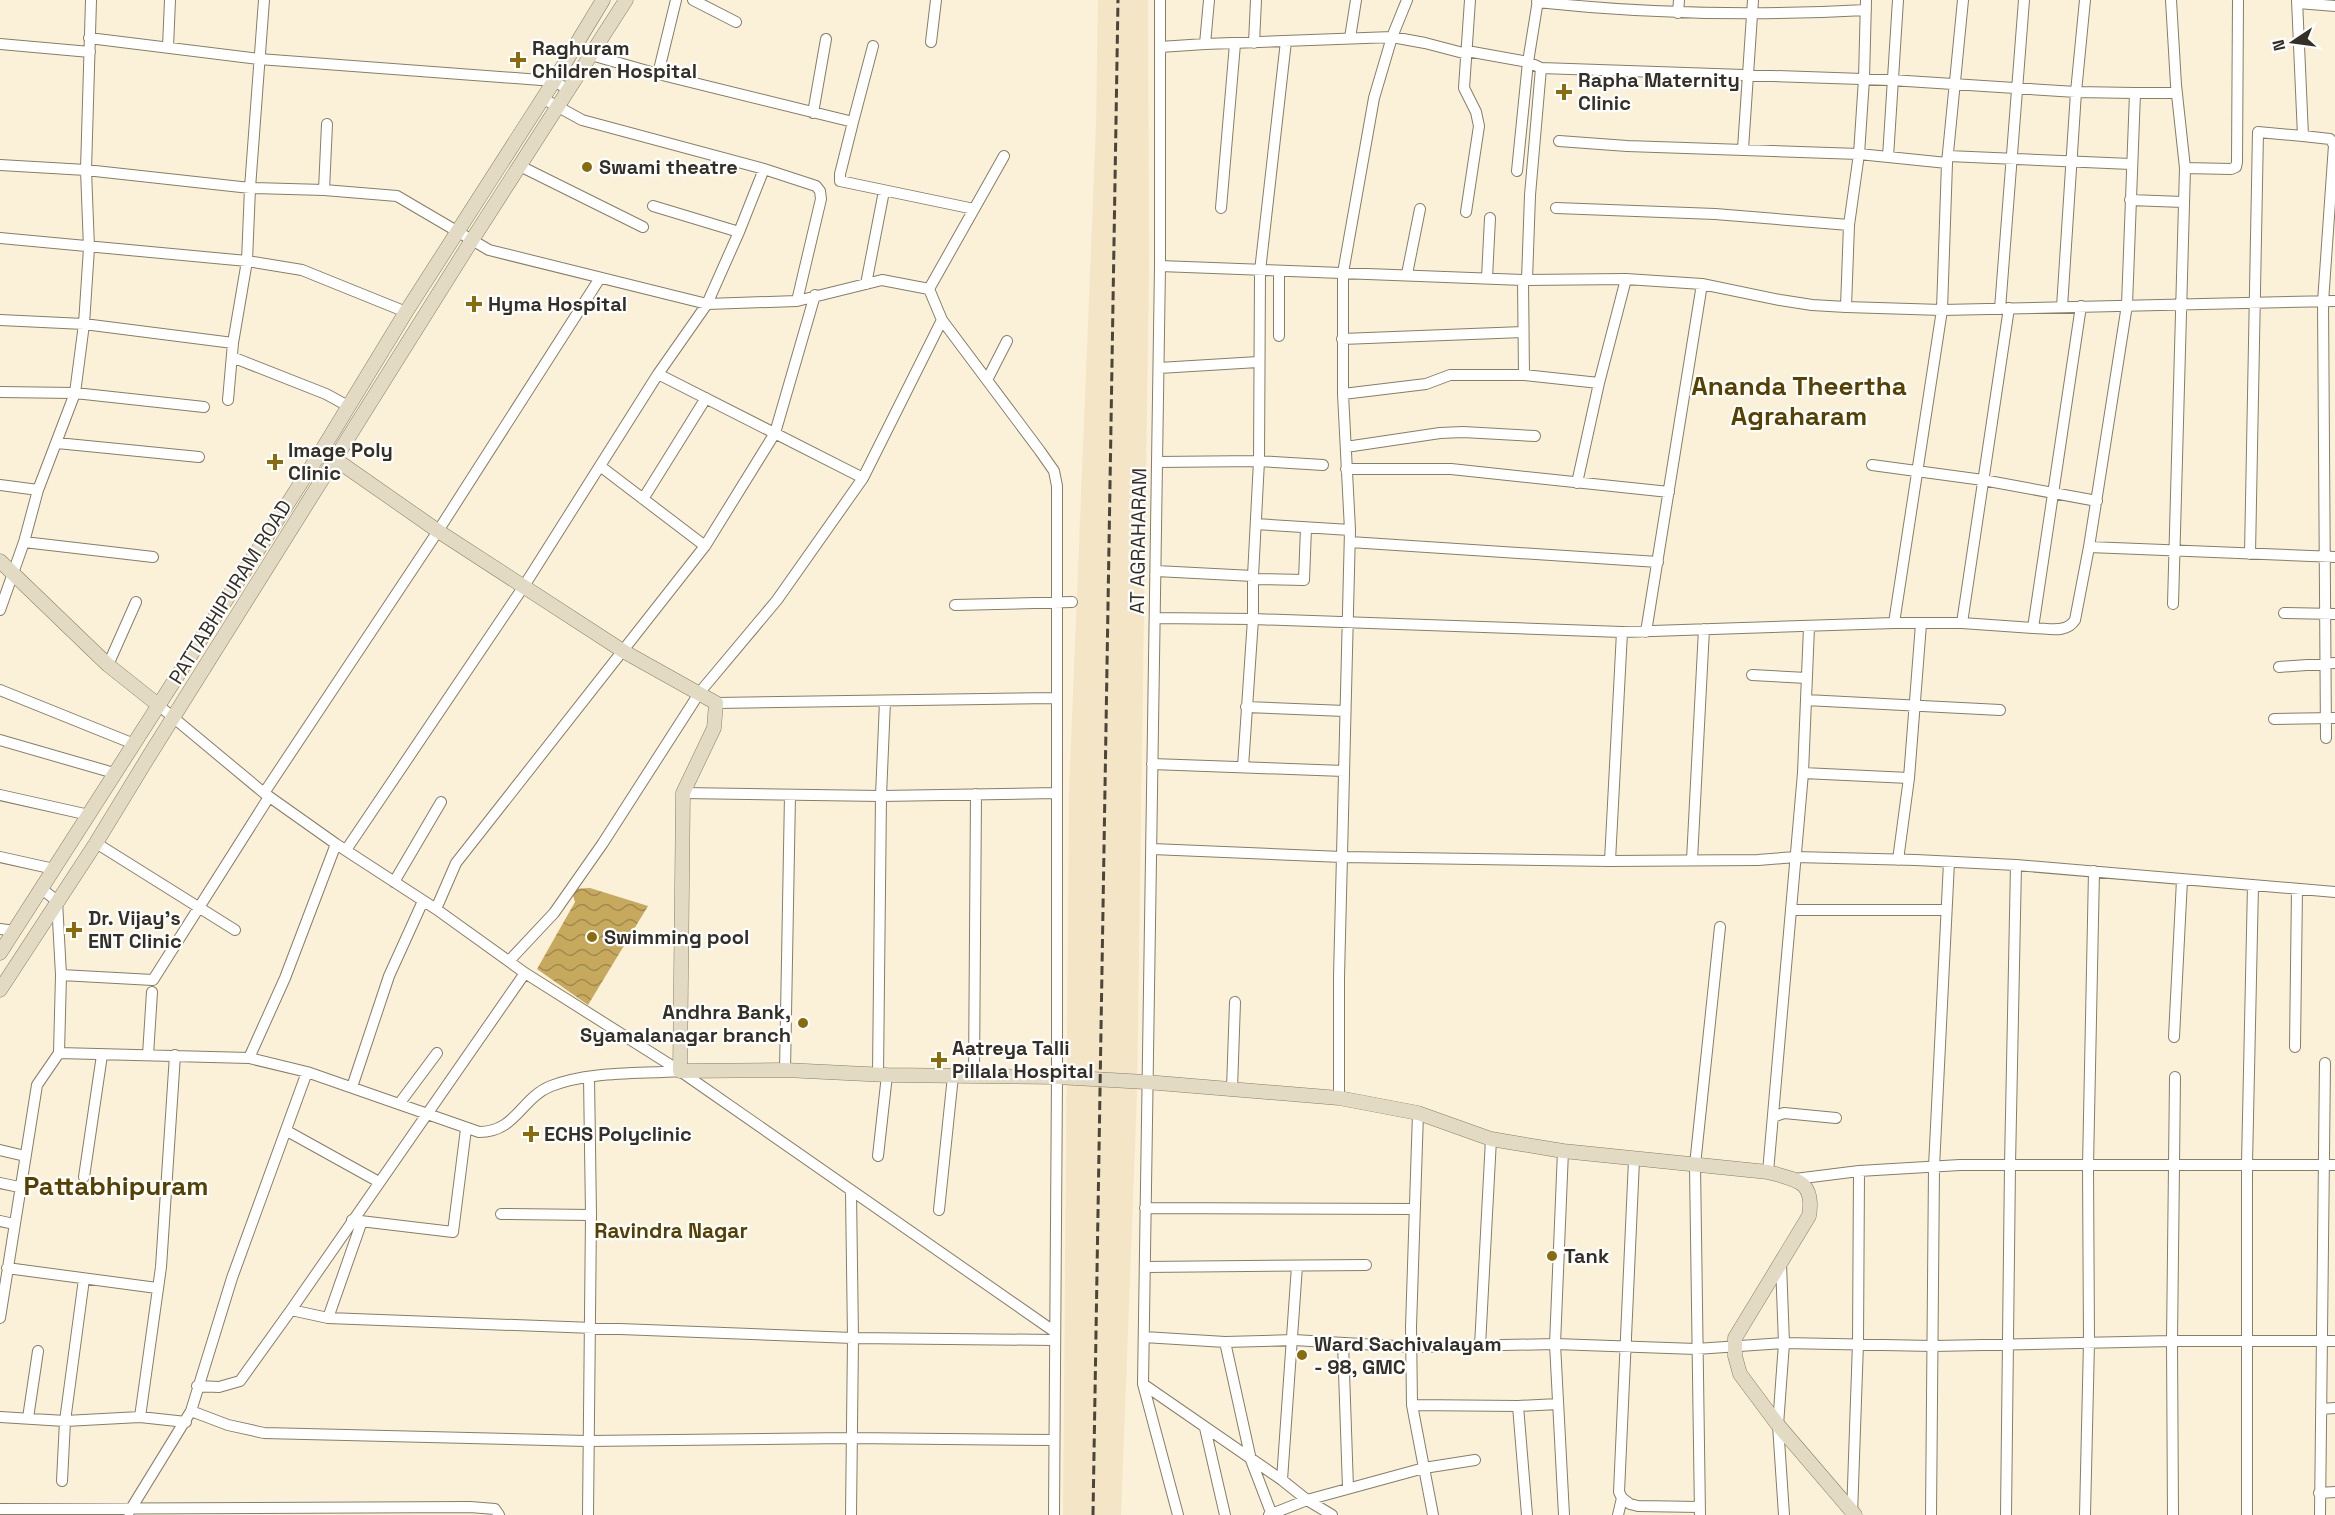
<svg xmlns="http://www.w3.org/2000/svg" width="2335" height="1515" font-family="'Space Grotesk',sans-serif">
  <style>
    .built { fill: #f3e5c6 }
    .water { fill: url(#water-waves) }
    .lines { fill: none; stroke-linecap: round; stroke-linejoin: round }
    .street-casing { stroke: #877e67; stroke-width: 12 }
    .secondary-casing { stroke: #877e67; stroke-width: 15 }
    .street { stroke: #fff; stroke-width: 10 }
    .secondary { stroke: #e3dac3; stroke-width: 14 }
    .rail { stroke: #4b463b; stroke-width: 3; stroke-dasharray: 9 4.5; stroke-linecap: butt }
    .poi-dot { fill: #8b6c0d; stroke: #fff; stroke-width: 2 }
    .labels { text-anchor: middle; stroke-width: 4.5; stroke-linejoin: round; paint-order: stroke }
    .poi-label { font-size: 20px; font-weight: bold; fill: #343027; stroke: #fff; text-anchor: start }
    .street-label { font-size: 20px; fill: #343027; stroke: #fff }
    .neighbourhood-label { font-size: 21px; font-weight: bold; fill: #564100; stroke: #fff }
    .district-label { font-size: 26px; font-weight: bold; fill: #564100; stroke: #fff }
  </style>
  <defs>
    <pattern id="water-waves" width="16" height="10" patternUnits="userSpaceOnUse" patternTransform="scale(1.5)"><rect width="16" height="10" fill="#c7a95e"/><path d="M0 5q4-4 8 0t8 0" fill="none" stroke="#a28a4e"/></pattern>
  </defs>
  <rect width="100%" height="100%" fill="#fbf1d8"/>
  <path class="built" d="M1098 0H1148L1149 270 1137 1094 1121 1515H1063L1069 793 1096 126Z"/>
  <path class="water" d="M590 888 648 906 588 1005 537 969 575 902 571 889Z"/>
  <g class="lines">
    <g class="street-casing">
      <path id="street" d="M693 0 736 22
        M1160 0V266L1143 1384 1282 1480 1307 1500 1332 1515
        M1209 0 1205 44 1392 37 1425 43 1467 54
        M2171 0 2176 85 2185 168 2173 604
        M1537 2C1647 14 1756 16 1866 10
        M2298 3 2335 6
        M1678 13 1679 0
        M89 38 259 59 554 81 569 90
        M1350 38 1356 0
        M931 42 936 0
        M1254 43 1256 0
        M0 44 90 52
        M168 47 170 0
        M1160 47 1205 44
        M1467 51 1528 62 1541 68 1891 80 2076 92 2135 93 2127 305 2089 547 2335 557
        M591 55 658 74 853 122 840 174V181L974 209
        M658 74 676 0
        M2135 93H2176
        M542 98 582 120 764 169 816 186 820 191 821 199 797 301
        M813 113 826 39
        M853 122 873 46
        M2303 136 2330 139 2334 145 2323 302 2326 738
        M1559 141 1627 146 1859 154 1947 163
        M1743 149 1753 0
        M1004 156 929 289 942 320 1040 451 1054 471 1057 486V1077L1054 1515
        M1948 156 2131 164
        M1888 157 1898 0
        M0 165 86 170 250 188 324 190 397 196 489 250 707 304 797 301 882 280 929 289
        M520 166 643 227
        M2185 168 2231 169 2236 167 2237 162 2238 0
        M1517 171 1528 62 1538 0
        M324 190 327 124
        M2130 200 2183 202
        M653 206 739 232
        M1221 208 1235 44
        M1556 208 1715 214 1849 225
        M1466 212 1479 126 1476 112 1464 88 1470 0
        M0 238 247 261 302 270 406 312
        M1160 266 1523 280 1626 279 1702 284 1780 300 1812 305 1846 307 1942 310 2335 301
        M1279 271V336
        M1407 274 1420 209
        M1487 278 1490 218
        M1523 280 1524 375
        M1527 280 1530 195 1541 68
        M866 284 884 191
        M1846 307 1849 225 1859 154 1864 79 1866 0
        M2062 307 2076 92 2085 0
        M2000 309 2024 0
        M0 320 84 324 233 343
        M1342 339 1523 332
        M232 357 326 394 348 406
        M1159 368 1258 362
        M658 374 863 478
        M987 380 1007 341
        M0 392 75 393 204 407
        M1343 394 1426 384 1450 375H1524L1599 383
        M228 400 233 343 247 261 250 188 264 0
        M57 443 199 457
        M1346 447 1440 433 1463 432 1535 436
        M1157 462 1259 461 1323 465
        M1872 465 1983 480 2097 501
        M600 466 705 546
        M1346 469H1451L1669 492
        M1577 483 1599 383 1626 279
        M0 485 38 490
        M643 499 706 398
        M1256 524 1350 530
        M24 542 153 557
        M1350 542 1658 562
        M2250 554 2258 132 2303 136 2297 0
        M1156 571 1253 576
        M1253 579 1304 580 1306 528
        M955 605 1072 602
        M0 610 24 542 38 490 75 393 84 324 89 248 86 170 91 0
        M2284 613 2335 614
        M1155 618 1253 619 1622 632 1894 623H1962L2033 628 2081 306
        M1894 623 1942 310 1947 163 1963 0
        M1962 623 2009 308
        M2033 628C2048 628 2066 634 2075 620L2089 547
        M1646 632 1702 284
        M108 665 136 602
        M2279 667 2335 663
        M1752 675 1807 678
        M0 690 134 744
        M1806 700 2000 710
        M716 703 1055 698
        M157 704 264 793 336 844 436 909 525 973 680 1071 1055 1332
        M1246 707 1345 711
        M2274 719 2335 718
        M0 740 114 773
        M1152 764 1344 771
        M1243 767 1253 619V576L1259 461 1260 271 1286 41
        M1803 773 1909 778
        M264 793 438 531 600 278
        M683 793 881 796 1056 793
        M0 795 89 815
        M96 843 235 930
        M1152 849 1342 857 1610 861 1758 860 1795 857 1916 860 2016 865 2335 892
        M346 850 524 586 658 374 707 304 739 232 764 169
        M0 857 54 869
        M1692 860 1704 629
        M1898 860 1909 778 1921 624
        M1610 861 1622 632
        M394 882 441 802
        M436 909 456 863 705 546 775 433 815 295
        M1793 910H1946
        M0 929 15 931
        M509 961 554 913 603 843 700 692 777 600 863 478 942 320
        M61 975 153 980 269 797
        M2174 1037 2182 880
        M2295 1047 2297 889
        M59 1053 249 1058 307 1072 479 1132C516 1132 521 1098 551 1086 590 1071 638 1074 680 1071
        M148 1055 152 992
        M249 1058 285 978 336 844
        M785 1070 790 795
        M878 1074 881 796 885 701
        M974 1076 976 794
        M352 1087 389 976 423 901
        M1232 1089 1235 1002
        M1339 1098V977L1350 530 1343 394V273L1374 98 1392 37 1407 0
        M399 1104 437 1053
        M1418 1113 1411 1327 1412 1405 1433 1515
        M1773 1117 1784 1113 1836 1118
        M287 1131 379 1182
        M0 1150 25 1156
        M1563 1151 1555 1344 1564 1515
        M878 1156 887 1075
        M1768 1172 1803 773 1809 627
        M84 1177 102 1055
        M1795 1179 1859 1171 1960 1165H2335
        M0 1183 19 1187
        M1145 1208 1415 1209
        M939 1210 953 1076
        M501 1214 591 1215
        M352 1220 453 1232 466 1129
        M0 1221 14 1224
        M1781 1264 1784 1343 1778 1425 1784 1515
        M1145 1267 1366 1265
        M7 1268 157 1288
        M291 1310 328 1318 853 1338 1054 1340
        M0 1318 37 1085 59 1053 61 975 57 901 42 889
        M328 1318 362 1221
        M1144 1337 1225 1342 1294 1340 1412 1347 1555 1344 1696 1349 1784 1343 1933 1346 2172 1341H2335
        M1225 1342 1251 1460 1272 1515
        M1343 1343 1348 1488
        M1480 1346 1491 1139
        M1143 1384 1178 1515
        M197 1386 219 1387 240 1381 291 1310 525 973
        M1412 1405 1518 1406 1558 1404
        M1518 1406 1527 1515
        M2321 1409 2335 1408
        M191 1411 228 1425 264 1433 587 1441 850 1438 1054 1440
        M0 1417 65 1421 140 1417 186 1422
        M140 1417 161 1267 175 1055
        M28 1418 38 1351
        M1205 1428 1225 1515
        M1282 1480 1297 1266
        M62 1481 65 1421 84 1279
        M2319 1493 2335 1492
        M1622 1498 1630 1504 1638 1506 1700 1507
        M0 1509 470 1507 495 1509 499 1515
        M129 1512 191 1411 232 1278 307 1072
        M588 1515 591 1215 589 1077
        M851 1515 853 1338 851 1192
        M1269 1515 1307 1500 1424 1468 1475 1460
        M1618 1515 1622 1498 1619 1492 1634 1160
        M1700 1515 1695 1165 1720 927
        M1852 1515 1858 1343 1859 1171
        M1931 1515 1934 1167 1949 862
        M2006 1515 2010 1165 2016 865
        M2085 1515 2089 1342 2088 1166 2094 871
        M2173 1515 2172 1341 2175 1077
        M2247 1515V1164L2253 885
        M2320 1515 2325 1063"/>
    </g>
    <g class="secondary-casing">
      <path id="secondary" d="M322 450 438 531 623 651 716 703 714 728 683 793 680 1071 785 1070 887 1075 1057 1077 1146 1082 1339 1098 1418 1113 1491 1139 1563 1151 1768 1172C1797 1180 1815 1181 1809 1216L1735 1338V1356L1740 1374 1778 1425 1855 1515
        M0 561 108 665 157 704
        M0 953 322 450 406 312 554 81 603 0
        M0 990 96 843 149 756 472 240 626 0"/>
    </g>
    <use href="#street" class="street"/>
    <use href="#secondary" class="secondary"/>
    <path class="rail" d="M1093 1515 1118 0"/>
  </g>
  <g class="poi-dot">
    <path d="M515 51h6v6h6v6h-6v6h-6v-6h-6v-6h6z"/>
    <path d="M1561 83h6v6h6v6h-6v6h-6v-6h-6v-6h6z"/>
    <circle cx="587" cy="167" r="6"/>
    <path d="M471 295h6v6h6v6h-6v6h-6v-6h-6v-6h6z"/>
    <path d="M272 453h6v6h6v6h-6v6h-6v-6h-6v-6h6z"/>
    <path d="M71 921h6v6h6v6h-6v6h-6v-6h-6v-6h6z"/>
    <circle cx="592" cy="937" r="6"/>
    <circle cx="803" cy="1023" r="6"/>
    <path d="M936 1051h6v6h6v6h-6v6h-6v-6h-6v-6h6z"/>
    <path d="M528 1125h6v6h6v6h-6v6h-6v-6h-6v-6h6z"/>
    <circle cx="1552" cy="1256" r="6"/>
    <circle cx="1302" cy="1355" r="6"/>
  </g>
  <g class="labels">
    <g class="poi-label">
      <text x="532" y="55">Raghuram<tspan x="532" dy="23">Children Hospital</tspan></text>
      <text x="1578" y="87">Rapha Maternity<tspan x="1578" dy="23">Clinic</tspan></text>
      <text x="599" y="174">Swami theatre</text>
      <text x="488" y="311">Hyma Hospital</text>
      <text x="288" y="457">Image Poly<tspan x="288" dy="23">Clinic</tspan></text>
      <text x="88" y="925">Dr. Vijay's<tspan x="88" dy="23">ENT Clinic</tspan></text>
      <text x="604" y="944">Swimming pool</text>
      <text x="791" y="1019" text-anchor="end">Andhra Bank,<tspan x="791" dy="23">Syamalanagar branch</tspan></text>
      <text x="952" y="1055">Aatreya Talli<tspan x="952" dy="23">Pillala Hospital</tspan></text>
      <text x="544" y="1141">ECHS Polyclinic</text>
      <text x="1564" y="1263">Tank</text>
      <text x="1314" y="1351">Ward Sachivalayam<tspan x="1314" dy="23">- 98, GMC</tspan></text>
    </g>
    <g class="street-label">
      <text transform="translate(1138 541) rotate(-89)" y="7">AT AGRAHARAM</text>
      <text transform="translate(230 592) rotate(-58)" y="7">PATTABHIPURAM ROAD</text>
    </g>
    <g class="neighbourhood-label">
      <text x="671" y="1238">Ravindra Nagar</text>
    </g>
    <g class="district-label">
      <text x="1799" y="395">Ananda Theertha<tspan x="1799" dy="30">Agraharam</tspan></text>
      <text x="116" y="1195">Pattabhipuram</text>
    </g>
  </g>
  <g transform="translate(2293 42) rotate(257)" stroke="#ffffff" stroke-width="4.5" paint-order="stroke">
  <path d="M0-4.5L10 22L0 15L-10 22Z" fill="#343027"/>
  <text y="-9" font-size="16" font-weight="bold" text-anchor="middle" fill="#343027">N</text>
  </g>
</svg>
